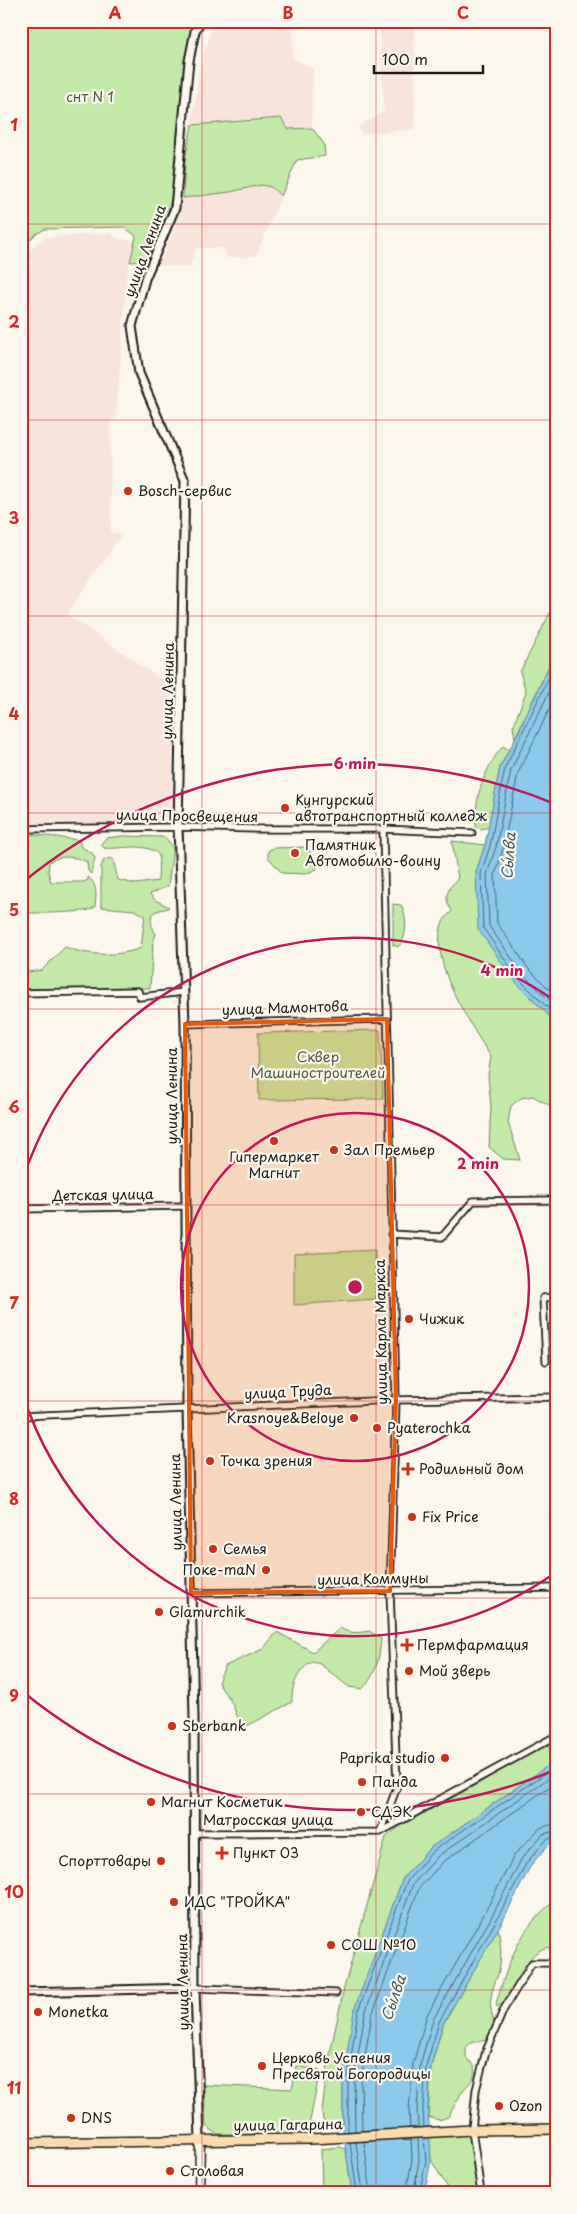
<svg xmlns="http://www.w3.org/2000/svg" width="577" height="2214" font-family="'Playpen Sans',sans-serif">
  <style>
    .built { fill: #f9e4dc }
    .green { fill: #c2eaa6; stroke: #6f8361 }
    .water { fill: #8bcaec; stroke: #5f8499 }
    .lines { fill: none; stroke-linecap: round; stroke-linejoin: round }
    .shore { stroke: #48626f; stroke-width: 1 }
    .minor-casing { stroke: #1c1c1c; stroke-width: 9 }
    .tertiary-casing { stroke: #1c1c1c; stroke-width: 11 }
    .secondary-casing { stroke: #1c1c1c; stroke-width: 11 }
    .primary-casing { stroke: #1c1c1c; stroke-width: 12 }
    .minor { stroke: #fbf7ec; stroke-width: 5.5 }
    .tertiary { stroke: #fbf7ec; stroke-width: 7 }
    .secondary { stroke: #fbf7ec; stroke-width: 8 }
    .primary { stroke: #fcdcac; stroke-width: 9 }
    .marked { fill: #e8590c; fill-opacity: 0.2; stroke: #e8590c; stroke-width: 4; stroke-linejoin: round }
    .grid { fill: none; stroke: #d62828; stroke-width: 1; stroke-opacity: 0.55 }
    .ring { fill: none; stroke: #c2185b; stroke-width: 2.5 }
    .poi-dot { fill: #c8321e; stroke: #fbf7ec; stroke-width: 2 }
    .labels { text-anchor: middle; stroke-width: 4.5; stroke-linejoin: round; paint-order: stroke }
    .park-label { font-size: 14px; fill: #4e5a45; stroke: #fbf7ec }
    .street-label { font-size: 14px; fill: #1c1c1c; stroke: #fbf7ec }
    .poi-label { font-size: 14px; fill: #1c1c1c; stroke: #fbf7ec; text-anchor: start }
    .water-label { font-size: 15px; font-style: italic; fill: #435965; stroke: #fbf7ec }
    .centre { fill: #c2185b; stroke: #fbf7ec; stroke-width: 2.5 }
    .ring-label { font-size: 15px; text-anchor: middle; font-weight: bold; fill: #c2185b; stroke: #fbf7ec; stroke-width: 4.5; stroke-linejoin: round; paint-order: stroke }
    .neatline { fill: none; stroke: #d62828; stroke-width: 2 }
    .grid-label { font-size: 16px; text-anchor: middle; font-weight: bold; fill: #d62828 }
  </style>
  <rect width="100%" height="100%" fill="#fbf7ec"/>
  <filter id="ink" filterUnits="userSpaceOnUse"><feTurbulence type="fractalNoise" baseFrequency=".02" numOctaves="2"/><feDisplacementMap in="SourceGraphic" scale="10" xChannelSelector="R" yChannelSelector="G"/><feConvolveMatrix kernelMatrix="1 2 1 2 8 2 1 2 1" color-interpolation-filters="sRGB"/></filter>
  <g filter="url(#ink)">
    <path class="built" d="M218 21H294L292 57 313 69 312 128 288 129 280 118 192 125 199 69 210 34Z
      M379 21H414L415 129 362 134 358 127 384 111Z
      M261 185 271 187 281 196 256 256 228 258 223 248H196L190 267 158 265 175 228 183 198 230 192Z
      M111 233 116 238 134 241 127 274 116 420H110L111 532 122 534 67 614 159 678H174L172 825 21 827V272L32 262 24 255 39 241 46 237Z
      M556 1410V1528H547L550 1489Z"/>
    <path class="green" d="M21 21H196L192 28 187 46 173 191 167 216 145 261 130 262 136 236 124 227 45 229 36 234 21 248Z
      M281 118 288 129 312 128 324 144 325 156 297 160 281 196 271 187 261 185 230 192 183 198 185 159 192 125Z
      M556 601V651L515 738 513 727 526 692 520 672Z
      M503 746 509 750 500 767 489 827 481 829 476 827C474 798 484 769 503 746Z
      M30 834 79 840 81 847 92 853 95 858 91 874 88 871 87 862C77 856 58 855 49 862L48 872 51 882H83L88 880V877C98 884 96 896 95 907 92 909 88 911 84 911 74 912 28 915 21 911V838Z
      M123 836 161 837 166 838 173 848 168 886 150 894 155 900 169 907C165 910 161 909 157 911 147 916 152 928 156 934L153 942 150 988 29 989 21 986V973L42 970 65 947C89 956 117 957 141 948L145 915 134 910 101 907V867L104 860 110 858 113 859 118 880 136 884 158 881 159 855C145 841 121 850 104 848L101 844 106 838Z
      M452 841 485 845 476 872 514 980 556 1023V1109L533 1096 521 1098 511 1106 508 1122 520 1160 503 1159 489 1147 491 1106 488 1076 491 1057C471 1025 431 967 441 927 442 921 448 915 452 911 442 897 448 889 458 878Z
      M308 847 317 869 305 874 282 873 268 857V851L273 848Z
      M393 904 401 905C407 916 408 938 398 947L393 945Z
      M380 1030 383 1099 259 1100 258 1033Z
      M375 1250 376 1299 294 1305V1254Z
      M340 1628C350 1634 358 1633 369 1631L381 1638C380 1657 376 1676 362 1689L349 1687 320 1664 313 1662C298 1668 291 1687 292 1702L247 1726C236 1720 236 1712 232 1703 228 1695 221 1690 218 1682L225 1666 263 1649 277 1632 313 1652Z
      M556 1736V1760L430 1848 403 1878 381 1938 343 2077V2123L327 2124 323 2120 322 2111 328 2063 344 1988 386 1837 399 1827 481 1782Z
      M556 1900V1956L548 1947C519 1954 521 1994 497 2007L496 2004C508 1963 520 1926 556 1900Z
      M498 1928C501 1943 502 1956 499 1971 498 1975 496 1979 495 1982 489 1999 489 2008 495 2025L486 2040C475 2043 462 2040 467 2059L474 2065C476 2083 470 2080 462 2092 457 2100 453 2109 448 2117L439 2120 428 2117 431 2066 443 2024Z
      M297 2066 320 2070 307 2136 217 2134 206 2126 204 2085 292 2089Z
      M470 2133 479 2193H451L431 2160 429 2138Z
      M339 2147 346 2149 352 2193H322L321 2149Z"/>
    <path class="water" d="M556 651V1023L514 980 478 929 476 872 485 845 500 767 518 733Z
      M556 1760V1842L550 1843 531 1865 502 1922 443 2024 431 2066 428 2109 431 2160 426 2185 429 2193H352L343 2130V2077L354 2010 403 1878 430 1848Z"/>
    <g class="lines">
      <path class="shore" d="M556 663 505 768 490 846 481 873 483 928 517 977 556 1016
        M556 678 511 770 496 847 487 874 489 926 522 973 556 1007
        M556 696 518 773 503 849 495 875 497 923 528 968 556 996
        M418 2127 417 2109 420 2065 433 2020 492 1916 522 1858 543 1834 556 1831
        M424 2127 423 2109 426 2066 439 2022 497 1919 527 1862 547 1839 556 1837
        M410 2128 409 2109 413 2064 427 2015 485 1912 515 1854 540 1828 556 1823
        M348 2131V2078L358 2011 407 1881 433 1851 556 1766
        M355 2131 354 2078 365 2013 413 1884 438 1856 556 1773
        M362 2131 361 2079 372 2015 419 1888 443 1862 556 1782
        M350 2142 357 2193
        M356 2142 363 2193
        M364 2142 371 2193
        M409 2193 408 2183 412 2159 411 2139
        M417 2193 415 2185 419 2160 418 2139
        M424 2193 421 2185 426 2160 424 2138"/>
      <g class="minor-casing">
        <path id="minor" d="M21 829 178 827 255 829H383L472 833
          M21 993 138 991 140 997 184 992
          M185 1024 387 1019
          M21 1209 185 1206
          M391 1234 442 1237 473 1201 556 1200
          M546 1361 543 1298 556 1297
          M21 1416 396 1400 556 1397
          M191 1593 556 1588
          M380 1832 397 1787 390 1591 396 1400 383 829
          M195 1833 380 1832 556 1736
          M195 1988 336 1993
          M481 2193 472 2130 476 2090 486 2051 504 2009 532 1963H556"/>
      </g>
      <g class="tertiary-casing">
        <path id="tertiary" d="M21 1992 195 1988
          M200 2140 195 1988 194 1718 187 1409 185 1024 178 827 185 481 139 373 132 326 145 279 175 208 189 61 195 31 201 21"/>
      </g>
      <g class="secondary-casing">
        <path id="secondary" d="M199 2193 200 2140"/>
      </g>
      <g class="primary-casing">
        <path id="primary" d="M21 2143 311 2139 472 2130 556 2129"/>
      </g>
      <use href="#minor" class="minor"/>
      <use href="#tertiary" class="tertiary"/>
      <use href="#secondary" class="secondary"/>
      <use href="#primary" class="primary"/>
    </g>
  </g>
  <path class="marked" d="M387 1019 396 1400 390 1591 191 1593 185 1024Z"/>
  <path class="grid" d="M202 21V2193M376 21V2193M21 224H556M21 420H556M21 616H556M21 813H556M21 1009H556M21 1205H556M21 1401H556M21 1598H556M21 1794H556M21 1990H556"/>
  <g class="ring">
    <circle cx="355" cy="1287" r="174"/>
    <path d="M555 1573A349 349 0 0 1 22 1392M22 1182A349 349 0 0 1 555 1001"/>
    <path d="M555 1770A523 523 0 0 1 22 1691M22 883A523 523 0 0 1 555 804"/>
  </g>
  <g class="poi-dot">
    <circle cx="128" cy="491" r="5"/>
    <circle cx="285" cy="808" r="5"/>
    <circle cx="295" cy="853" r="5"/>
    <circle cx="274" cy="1141" r="5"/>
    <circle cx="334" cy="1150" r="5"/>
    <circle cx="409" cy="1319" r="5"/>
    <circle cx="354" cy="1418" r="5"/>
    <circle cx="377" cy="1428" r="5"/>
    <circle cx="210" cy="1461" r="5"/>
    <path d="M405.5 1461.5h5v5h5v5h-5v5h-5v-5h-5v-5h5z"/>
    <circle cx="412" cy="1517" r="5"/>
    <circle cx="213" cy="1549" r="5"/>
    <circle cx="266" cy="1570" r="5"/>
    <circle cx="159" cy="1612" r="5"/>
    <path d="M404.5 1637.5h5v5h5v5h-5v5h-5v-5h-5v-5h5z"/>
    <circle cx="409" cy="1671" r="5"/>
    <circle cx="172" cy="1726" r="5"/>
    <circle cx="445" cy="1758" r="5"/>
    <circle cx="362" cy="1782" r="5"/>
    <circle cx="151" cy="1802" r="5"/>
    <circle cx="361" cy="1812" r="5"/>
    <path d="M219.5 1845.5h5v5h5v5h-5v5h-5v-5h-5v-5h5z"/>
    <circle cx="161" cy="1861" r="5"/>
    <circle cx="174" cy="1902" r="5"/>
    <circle cx="331" cy="1945" r="5"/>
    <circle cx="38" cy="2012" r="5"/>
    <circle cx="262" cy="2066" r="5"/>
    <circle cx="499" cy="2106" r="5"/>
    <circle cx="71" cy="2118" r="5"/>
    <circle cx="170" cy="2171" r="5"/>
  </g>
  <g class="labels">
    <g class="park-label">
      <text x="90" y="102">снт N 1</text>
      <text x="318" y="1062">Сквер<tspan x="318" dy="16">Машиностроителей</tspan></text>
    </g>
    <g class="street-label">
      <text transform="translate(145 251) rotate(-70)" y="5">улица Ленина</text>
      <text transform="translate(168 691) rotate(-89)" y="5">улица Ленина</text>
      <text transform="translate(187 816) rotate(1)" y="5">улица Просвещения</text>
      <text transform="translate(285 1008) rotate(-2)" y="5">улица Мамонтова</text>
      <text transform="translate(172 1096) rotate(-90)" y="5">улица Ленина</text>
      <text transform="translate(103 1195) rotate(-1)" y="5">Детская улица</text>
      <text transform="translate(381 1332) rotate(-91)" y="5">улица Карла Маркса</text>
      <text transform="translate(288 1392) rotate(-3)" y="5">улица Труда</text>
      <text transform="translate(176 1502) rotate(-91)" y="5">улица Ленина</text>
      <text transform="translate(373 1579) rotate(-1)" y="5">улица Коммуны</text>
      <text x="268" y="1825">Матросская улица</text>
      <text transform="translate(183 1982) rotate(-91)" y="5">улица Ленина</text>
      <text transform="translate(288 2125) rotate(-1)" y="5">улица Гагарина</text>
    </g>
    <g class="poi-label">
      <text x="138" y="496">Bosch-сервис</text>
      <text x="295" y="805">Кунгурский<tspan x="295" dy="16">автотранспортный колледж</tspan></text>
      <text x="305" y="850">Памятник<tspan x="305" dy="16">Автомобилю-воину</tspan></text>
      <text x="344" y="1155">Зал Премьер</text>
      <text x="274" y="1162" text-anchor="middle">Гипермаркет<tspan x="274" dy="16">Магнит</tspan></text>
      <text x="419" y="1324">Чижик</text>
      <text x="344" y="1423" text-anchor="end">Krasnoye&amp;Beloye</text>
      <text x="387" y="1433">Pyaterochka</text>
      <text x="220" y="1466">Точка зрения</text>
      <text x="419" y="1474">Родильный дом</text>
      <text x="422" y="1522">Fix Price</text>
      <text x="223" y="1554">Семья</text>
      <text x="256" y="1575" text-anchor="end">Поке-maN</text>
      <text x="169" y="1617">Glamurchik</text>
      <text x="417" y="1650">Пермфармация</text>
      <text x="419" y="1676">Мой зверь</text>
      <text x="182" y="1731">Sberbank</text>
      <text x="435" y="1763" text-anchor="end">Paprika studio</text>
      <text x="372" y="1787">Панда</text>
      <text x="161" y="1807">Магнит Косметик</text>
      <text x="371" y="1817">СДЭК</text>
      <text x="233" y="1858">Пункт 03</text>
      <text x="151" y="1866" text-anchor="end">Спорттовары</text>
      <text x="184" y="1907">ИДС "ТРОЙКА"</text>
      <text x="341" y="1950">СОШ №10</text>
      <text x="48" y="2017">Monetka</text>
      <text x="272" y="2063">Церковь Успения<tspan x="272" dy="16">Пресвятой Богородицы</tspan></text>
      <text x="509" y="2111">Ozon</text>
      <text x="81" y="2123">DNS</text>
      <text x="180" y="2176">Столовая</text>
    </g>
    <g class="water-label">
      <text transform="translate(509 856) rotate(-86)" y="5">Сы́лва</text>
      <text transform="translate(394 1998) rotate(-71)" y="5">Сы́лва</text>
    </g>
  </g>
  <circle cx="355" cy="1287" r="8" class="centre"/>
  <g class="ring-label">
    <text x="355" y="769">6 min</text>
    <text x="502" y="976">4 min</text>
    <text x="478" y="1169">2 min</text>
  </g>
  <rect width="577" height="2214" fill="none" stroke="#fbf7ec" stroke-width="55"/>
  <path d="M374 65v8h109v-8" fill="none" stroke="#1c1c1c" stroke-width="2.5"/>
  <text x="382" y="65" font-size="15" fill="#1c1c1c" stroke="#fbf7ec" stroke-width="4" paint-order="stroke">100 m</text>
  <rect x="28" y="28" width="522" height="2158" class="neatline"/>
  <g class="grid-label">
    <text x="115" y="19">A</text>
    <text x="288" y="19">B</text>
    <text x="463" y="19">C</text>
    <text x="14" y="131">1</text>
    <text x="14" y="328">2</text>
    <text x="14" y="524">3</text>
    <text x="14" y="720">4</text>
    <text x="14" y="916">5</text>
    <text x="14" y="1113">6</text>
    <text x="14" y="1309">7</text>
    <text x="14" y="1505">8</text>
    <text x="14" y="1702">9</text>
    <text x="14" y="1898">10</text>
    <text x="14" y="2094">11</text>
  </g>
</svg>
